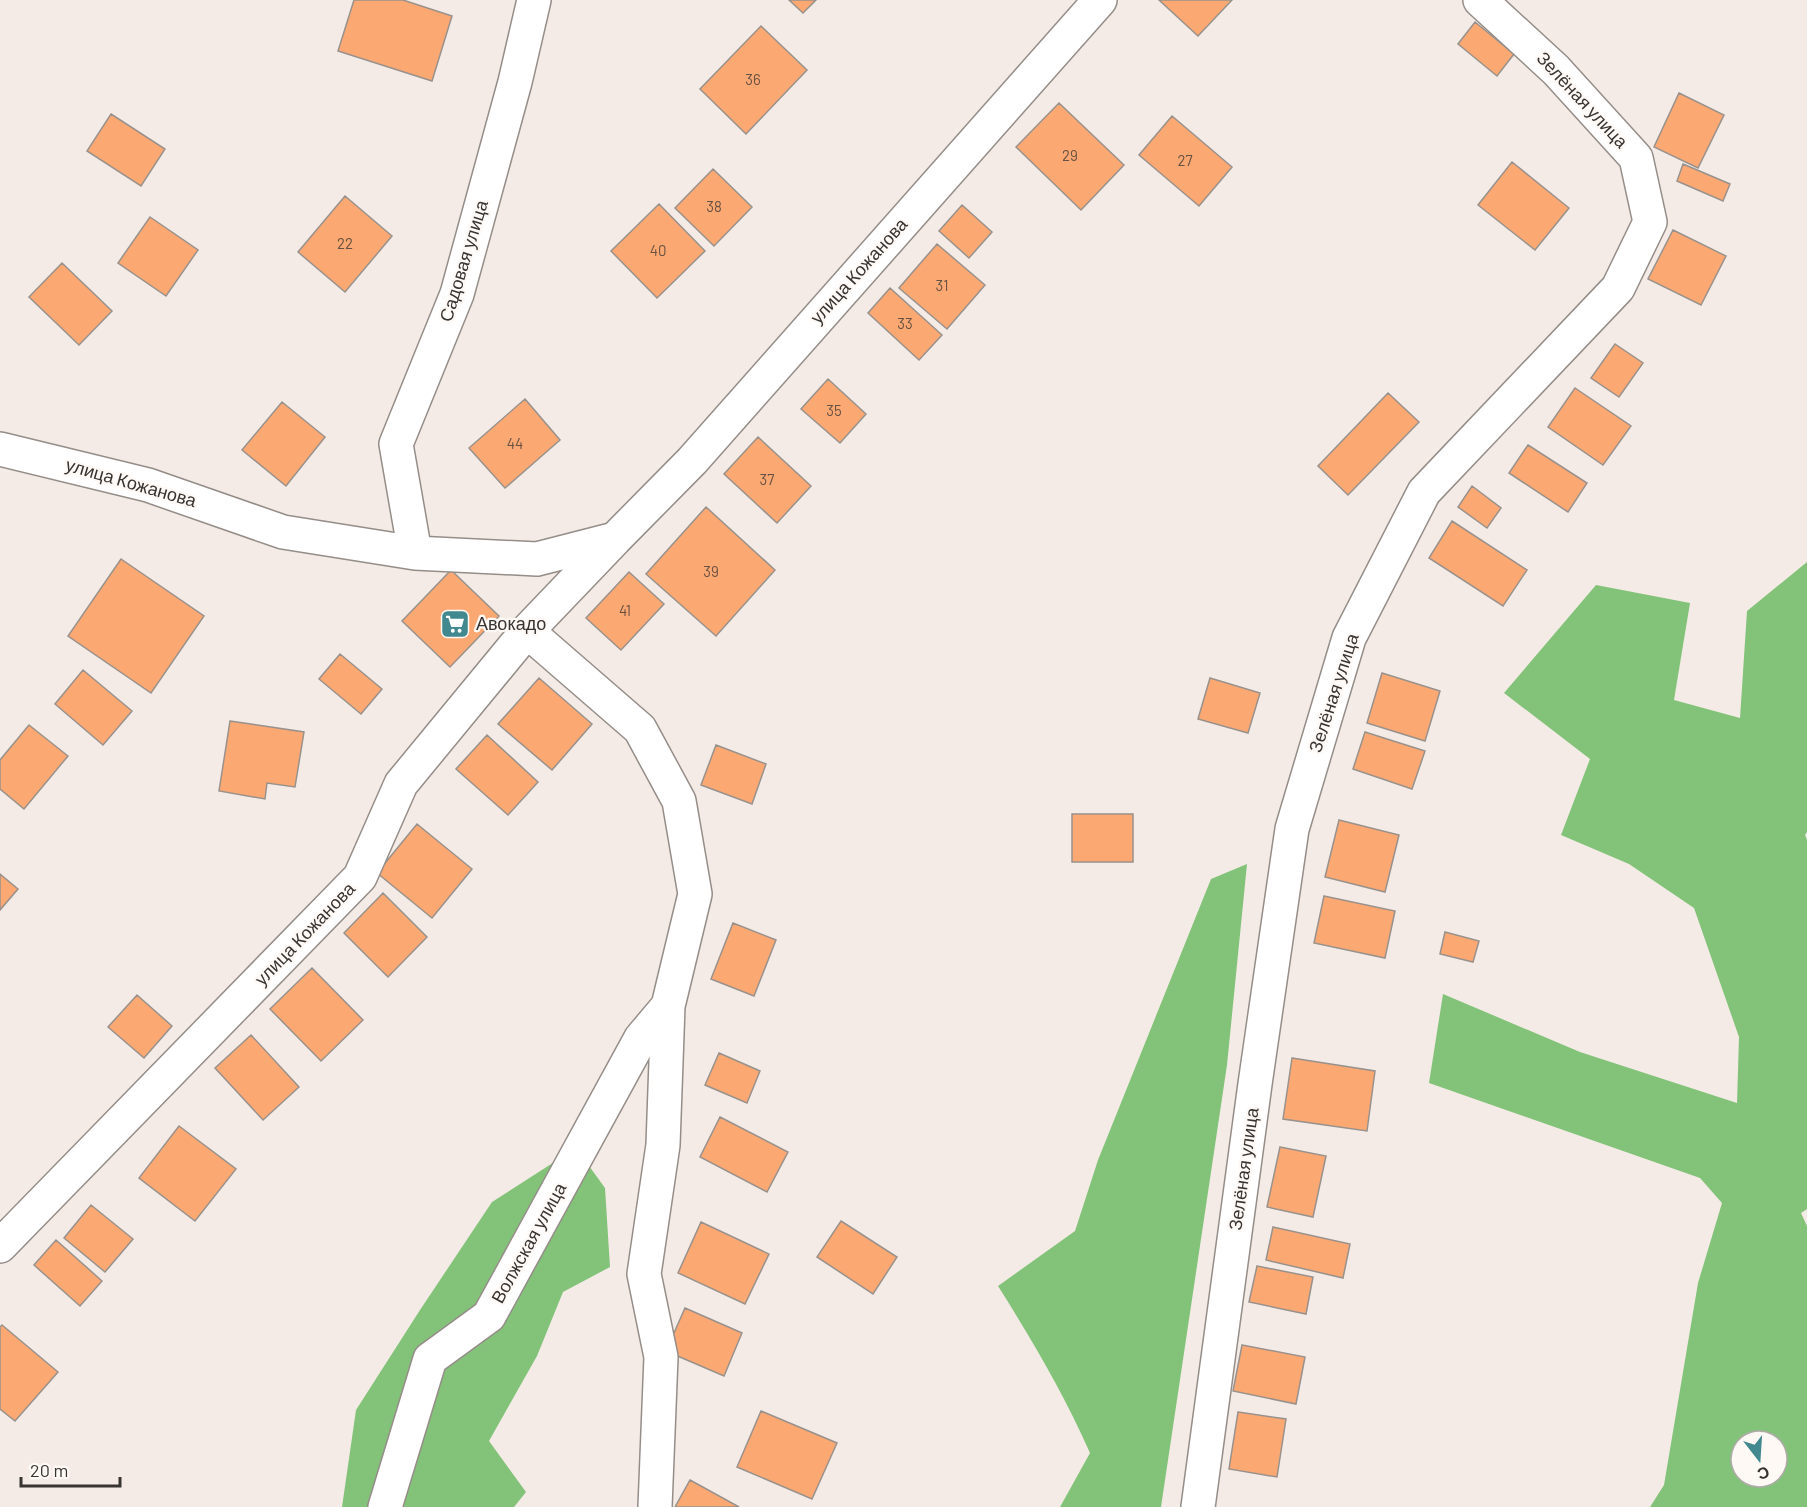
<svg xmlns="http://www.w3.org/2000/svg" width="1807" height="1507" font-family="Barlow,sans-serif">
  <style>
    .forest { fill: #83c379; fill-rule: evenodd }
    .building { fill: #fca872; stroke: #99918c; stroke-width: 1.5 }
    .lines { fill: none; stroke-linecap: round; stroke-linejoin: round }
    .minor-casing { stroke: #958d88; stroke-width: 36 }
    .minor { stroke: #fff; stroke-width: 33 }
    .labels { text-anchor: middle; stroke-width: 4.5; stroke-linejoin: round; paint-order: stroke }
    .number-label { font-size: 15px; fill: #685142 }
    .street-label { font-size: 18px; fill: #373432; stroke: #fff9f6 }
    .poi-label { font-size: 18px; fill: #373432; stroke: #fff9f6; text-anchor: start }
  </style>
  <rect width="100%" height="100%" fill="#f4ebe6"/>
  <path class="forest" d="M1807 562V832L1805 835 1807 840V1209L1801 1213 1807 1226V1507H1650L1664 1485 1698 1283 1722 1203 1700 1178 1429 1083 1443 994 1580 1052 1737 1103 1739 1037 1694 908 1629 864 1561 835 1590 759 1504 693 1596 585 1690 603 1674 700 1740 718 1747 611ZM1741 1441H1777V1477H1741Z
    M1247 864 1227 1065 1161 1507H1060L1090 1453C1064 1394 1032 1340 998 1286L1075 1231 1098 1160 1211 879Z
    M576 1148 605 1188 610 1267 563 1292 537 1356 489 1441 526 1492 514 1507H342L356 1410 420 1310 492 1202Z"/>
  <path class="building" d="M354 0H403L452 16 432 81 338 51Z
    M789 0H816L803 13Z
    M1159 0H1232L1198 36Z
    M1475 22 1514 54 1497 76 1458 44Z
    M761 26 807 70 746 134 700 89Z
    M1679 93 1724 115 1698 168 1654 147Z
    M1059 103 1124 165 1081 210 1016 147Z
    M111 114 165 149 141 186 87 151Z
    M1172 116 1232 167 1199 206 1139 155Z
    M1512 162 1569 208 1535 250 1478 205Z
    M1683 164 1730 184 1723 201 1677 181Z
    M713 169 752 207 714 246 675 208Z
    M345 196 392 236 345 292 298 252Z
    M659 204 705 251 657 298 611 251Z
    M962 205 992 232 969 258 939 231Z
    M150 217 198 250 166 296 118 263Z
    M1673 230 1726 256 1701 305 1648 279Z
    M937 244 985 285 947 329 899 288Z
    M62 263 112 311 79 345 29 297Z
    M890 288 942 335 919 360 868 313Z
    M1615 344 1643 363 1619 397 1591 378Z
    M828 379 866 414 840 443 801 409Z
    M1575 388 1631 426 1603 465 1548 427Z
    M1388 393 1419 422 1348 495 1318 466Z
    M525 399 560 440 505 488 469 448Z
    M282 402 325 437 286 486 242 450Z
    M758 437 811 486 777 523 724 474Z
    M1528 445 1587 483 1568 512 1509 473Z
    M1472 486 1501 508 1487 528 1458 507Z
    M706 507 775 570 716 636 646 574Z
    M1452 521 1527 570 1503 606 1429 558Z
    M121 559 204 616 151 693 68 636Z
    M451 570 499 616 450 667 402 621Z
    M629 572 664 604 621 650 586 618Z
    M340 654 382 689 361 714 319 679Z
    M83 670 132 711 103 745 55 704Z
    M1382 673 1440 691 1425 741 1367 723Z
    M539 678 592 724 552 770 498 724Z
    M1210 678 1260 693 1248 733 1198 719Z
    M230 721 304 732 295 787 267 783 265 799 219 791Z
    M29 725 68 756 24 809 0 789V760Z
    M1365 732 1425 751 1412 789 1353 769Z
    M487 735 538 782 508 815 456 769Z
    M716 745 766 764 752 804 701 785Z
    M1072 814H1133V862H1072Z
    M1339 820 1399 835 1385 892 1325 877Z
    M417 824 472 869 432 918 377 873Z
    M0 874 18 889 0 910Z
    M383 893 427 937 388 977 344 933Z
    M1324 896 1395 911 1385 958 1314 943Z
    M733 923 776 940 754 996 711 979Z
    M1445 932 1479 941 1473 962 1440 954Z
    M312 968 363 1020 321 1061 270 1009Z
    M137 995 172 1026 144 1058 108 1027Z
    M251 1035 299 1087 263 1120 215 1068Z
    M719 1053 760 1071 747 1103 705 1085Z
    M1292 1058 1375 1071 1367 1131 1283 1119Z
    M720 1117 788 1152 767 1192 700 1157Z
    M179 1126 236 1169 195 1221 139 1178Z
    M1280 1147 1326 1156 1313 1217 1267 1207Z
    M91 1205 133 1239 105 1272 64 1238Z
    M841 1221 897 1257 873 1294 817 1257Z
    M701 1222 769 1254 745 1304 678 1273Z
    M1273 1227 1350 1244 1343 1278 1266 1260Z
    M56 1240 102 1281 80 1306 34 1265Z
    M1257 1266 1313 1277 1306 1314 1249 1302Z
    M685 1308 742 1333 724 1376 666 1351Z
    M2 1325 58 1372 15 1421 0 1409V1327Z
    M1242 1345 1305 1357 1296 1404 1233 1391Z
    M761 1411 837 1443 812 1499 737 1467Z
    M1238 1412 1286 1419 1277 1477 1229 1469Z
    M690 1480 739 1507H675Z"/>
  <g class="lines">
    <g class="minor-casing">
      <path id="minor" d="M0 449 148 485 283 532 415 553 537 559 615 539 692 461 1100 0
        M415 553 396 444 457 294 515 82 534 0
        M527 631 640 729 679 801 695 894 668 1006 663 1145 644 1274 661 1357 655 1507
        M0 1246 360 877 401 784 527 631 615 539
        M385 1507 430 1359 489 1316 641 1038 668 1006
        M1198 1507 1255 1084 1292 829 1349 638 1424 492 1618 288 1650 222 1636 158 1556 70 1480 0"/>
    </g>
    <use href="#minor" class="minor"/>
  </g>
  <defs>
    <g id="supermarket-square" transform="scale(1.5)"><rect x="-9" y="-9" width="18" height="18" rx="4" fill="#41898e" stroke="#fff9f6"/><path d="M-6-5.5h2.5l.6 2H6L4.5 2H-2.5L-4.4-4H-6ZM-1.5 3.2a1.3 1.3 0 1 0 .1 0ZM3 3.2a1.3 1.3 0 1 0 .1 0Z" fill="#fff"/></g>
  </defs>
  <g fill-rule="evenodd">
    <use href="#supermarket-square" x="455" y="624"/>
  </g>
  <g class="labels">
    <g class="number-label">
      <text x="753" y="85">36</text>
      <text x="1070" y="161">29</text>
      <text x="1185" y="166">27</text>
      <text x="714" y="212">38</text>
      <text x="345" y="249">22</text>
      <text x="658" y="256">40</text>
      <text x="942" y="291">31</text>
      <text x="905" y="329">33</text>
      <text x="834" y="416">35</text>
      <text x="515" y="449">44</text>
      <text x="767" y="485">37</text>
      <text x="711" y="577">39</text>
      <text x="625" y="616">41</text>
    </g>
    <g class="street-label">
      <text transform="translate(1582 100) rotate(47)" y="6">Зелёная улица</text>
      <text transform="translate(464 261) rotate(-73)" y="6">Садовая улица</text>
      <text transform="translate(859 271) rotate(-48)" y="6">улица Кожанова</text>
      <text transform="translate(131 483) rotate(16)" y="6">улица Кожанова</text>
      <text transform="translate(1334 693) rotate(-72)" y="6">Зелёная улица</text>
      <text transform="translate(305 934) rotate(-46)" y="6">улица Кожанова</text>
      <text transform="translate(1244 1169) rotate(-82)" y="6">Зелёная улица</text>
      <text transform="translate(529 1243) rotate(-61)" y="6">Волжская улица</text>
    </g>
    <g class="poi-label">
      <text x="476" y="630">Авокадо</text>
    </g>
  </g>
  <g transform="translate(1759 1459) rotate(163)"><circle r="28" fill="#fff9f6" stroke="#afaaa8" stroke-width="1.5"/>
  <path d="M0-4.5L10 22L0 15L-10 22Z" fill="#41898e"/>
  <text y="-9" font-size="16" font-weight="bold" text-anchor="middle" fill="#373432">С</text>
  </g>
  <path d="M21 1477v9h99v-9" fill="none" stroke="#373432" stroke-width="3"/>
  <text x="30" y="1477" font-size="18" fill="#373432" stroke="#fff9f6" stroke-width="4.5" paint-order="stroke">20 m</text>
</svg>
